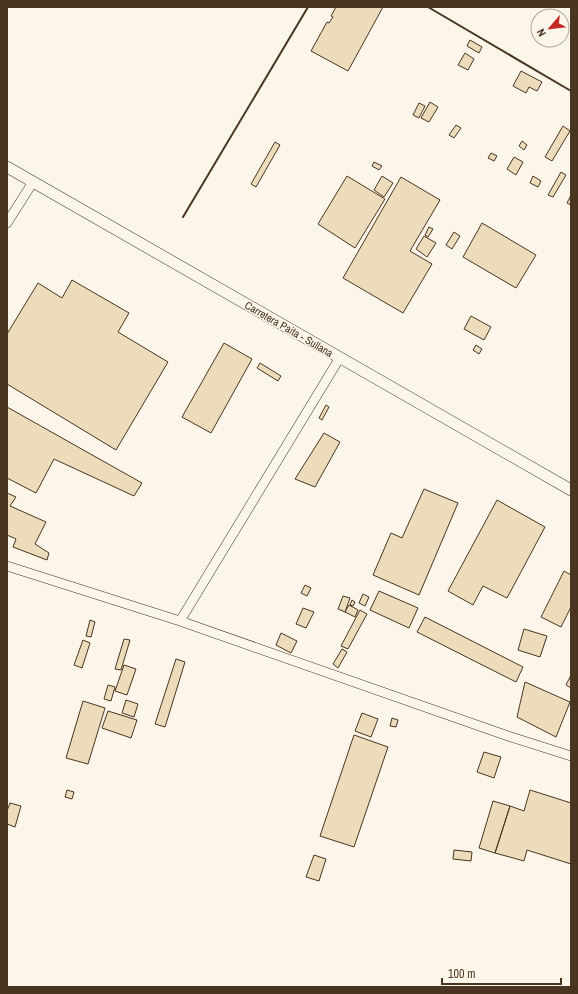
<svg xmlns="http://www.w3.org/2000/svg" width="578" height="994" font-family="'Archivo Narrow',sans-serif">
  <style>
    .building { fill: #ecdcbc; stroke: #4a3520 }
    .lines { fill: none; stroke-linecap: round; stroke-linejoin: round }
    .minor-casing { stroke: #4a3520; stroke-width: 10 }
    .major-casing { stroke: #4a3520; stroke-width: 12 }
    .minor { stroke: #fbf6e9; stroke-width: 9 }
    .major { stroke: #fbf6e9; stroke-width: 11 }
    .wall { stroke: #4a3520; stroke-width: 2 }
    .labels { text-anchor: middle; stroke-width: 3; stroke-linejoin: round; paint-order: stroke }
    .street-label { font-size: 11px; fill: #4a3520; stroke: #fbf6e9 }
  </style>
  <rect width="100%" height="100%" fill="#fbf6e9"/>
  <path class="building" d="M336 7H383L348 71 311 51 327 22 329 23 333 17 331 16Z
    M470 40 482 47 479 53 467 46Z
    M465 53 474 59 468 70 458 65Z
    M521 71 542 82 537 91 529 87 526 93 513 86Z
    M430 102 438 107 429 122 421 118Z
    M419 103 425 106 419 118 413 115Z
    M456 125 461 128 454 138 449 135Z
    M563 126 570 131 552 161 545 157Z
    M522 141 527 145 524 150 519 146Z
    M275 142 280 145 256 187 251 184Z
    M491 153 497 156 494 161 488 158Z
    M514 157 523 162 516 175 507 169Z
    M374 162 382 166 379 170 372 166Z
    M561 172 566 175 553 197 548 195Z
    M347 176 385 199 355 248 318 224Z
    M382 176 393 183 384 197 374 190Z
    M533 176 541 181 538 187 530 183Z
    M401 177 440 200 410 251 432 264 403 313 343 278Z
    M571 195V205L567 203Z
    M482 223 536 255 516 288 463 257Z
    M429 227 433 229 428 237 425 235Z
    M454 232 460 236 452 249 446 245Z
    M424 236 436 243 427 257 416 249Z
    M72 280 129 313 118 332 168 362 116 450 7 384V334L38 283 62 298Z
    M471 316 491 327 484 340 464 329Z
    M224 343 252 359 211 433 182 417Z
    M476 345 482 349 479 354 473 350Z
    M260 363 281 376 278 381 257 368Z
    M326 405 329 407 322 420 319 418Z
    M7 407 142 483 134 496 54 459 36 493 7 478Z
    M324 433 340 442 315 487 295 479Z
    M424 489 458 503 419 595 373 575 391 533 402 538Z
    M7 493 16 497 10 506 46 522 35 544 49 553 47 560 13 547 16 539 7 535Z
    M497 500 545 527 507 598 483 586 473 605 448 591Z
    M564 571 571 575V607L561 627 541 617Z
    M305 585 311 588 307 596 301 593Z
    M379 591 418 608 409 628 370 610Z
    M363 594 369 597 365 606 359 603Z
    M343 596 350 598 345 612 338 609Z
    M352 600 355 602 353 606 350 605Z
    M349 605 358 610 355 617 345 612Z
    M303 608 314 612 306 628 296 624Z
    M360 610 367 614 348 649 341 646Z
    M425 617 523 667 516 682 417 632Z
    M90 620 95 622 91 637 86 636Z
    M524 629 547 636 540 657 518 650Z
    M281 633 297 641 291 653 276 645Z
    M124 639 130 640 121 670 115 669Z
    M83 640 90 643 82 668 74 665Z
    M342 649 347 652 338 668 333 664Z
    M176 659 185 662 165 727 155 724Z
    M124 665 136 669 127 695 115 691Z
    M571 675V688L566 685Z
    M525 682 570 702 556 737 517 717Z
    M108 685 115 687 111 701 104 699Z
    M126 700 138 704 134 717 122 713Z
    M83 701 105 708 88 764 66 758Z
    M108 711 137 720 131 738 102 728Z
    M362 713 378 719 371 737 355 731Z
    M392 718 398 720 396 727 390 726Z
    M354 735 388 747 354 847 320 836Z
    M484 752 501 757 494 778 477 772Z
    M67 790 74 792 72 799 65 797Z
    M530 790 571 803V864L527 850 524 861 495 853 510 806 524 811Z
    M493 801 510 806 495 853 479 848Z
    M10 803 21 806 15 827 7 824V811Z
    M454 850 472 852 471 861 453 859Z
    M314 855 326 859 319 881 306 877Z"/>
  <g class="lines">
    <g class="minor-casing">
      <path id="minor" d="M7 223 33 182
        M7 566 180 621 508 736 571 756
        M180 621 339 359"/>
    </g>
    <g class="major-casing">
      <path id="major" d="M7 167 571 490"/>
    </g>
    <use href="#minor" class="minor"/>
    <use href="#major" class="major"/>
    <path class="wall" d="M428 7 571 91
      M183 217 308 7"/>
  </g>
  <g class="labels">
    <g class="street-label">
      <text transform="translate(289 329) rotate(30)" y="4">Carretera Paita - Sullana</text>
    </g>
  </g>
  <rect width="578" height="994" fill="none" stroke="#4a3520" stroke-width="16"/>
  <g transform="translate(550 28) rotate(242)"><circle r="19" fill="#fbf6e9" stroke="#b4a999"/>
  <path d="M0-3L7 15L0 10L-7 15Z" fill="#c62828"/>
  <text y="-6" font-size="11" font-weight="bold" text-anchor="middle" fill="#4a3520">N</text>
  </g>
  <path d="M442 978v6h119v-6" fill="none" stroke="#4a3520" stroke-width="2"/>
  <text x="448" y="978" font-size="12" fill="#4a3520" stroke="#fbf6e9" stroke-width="3" paint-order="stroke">100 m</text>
</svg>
